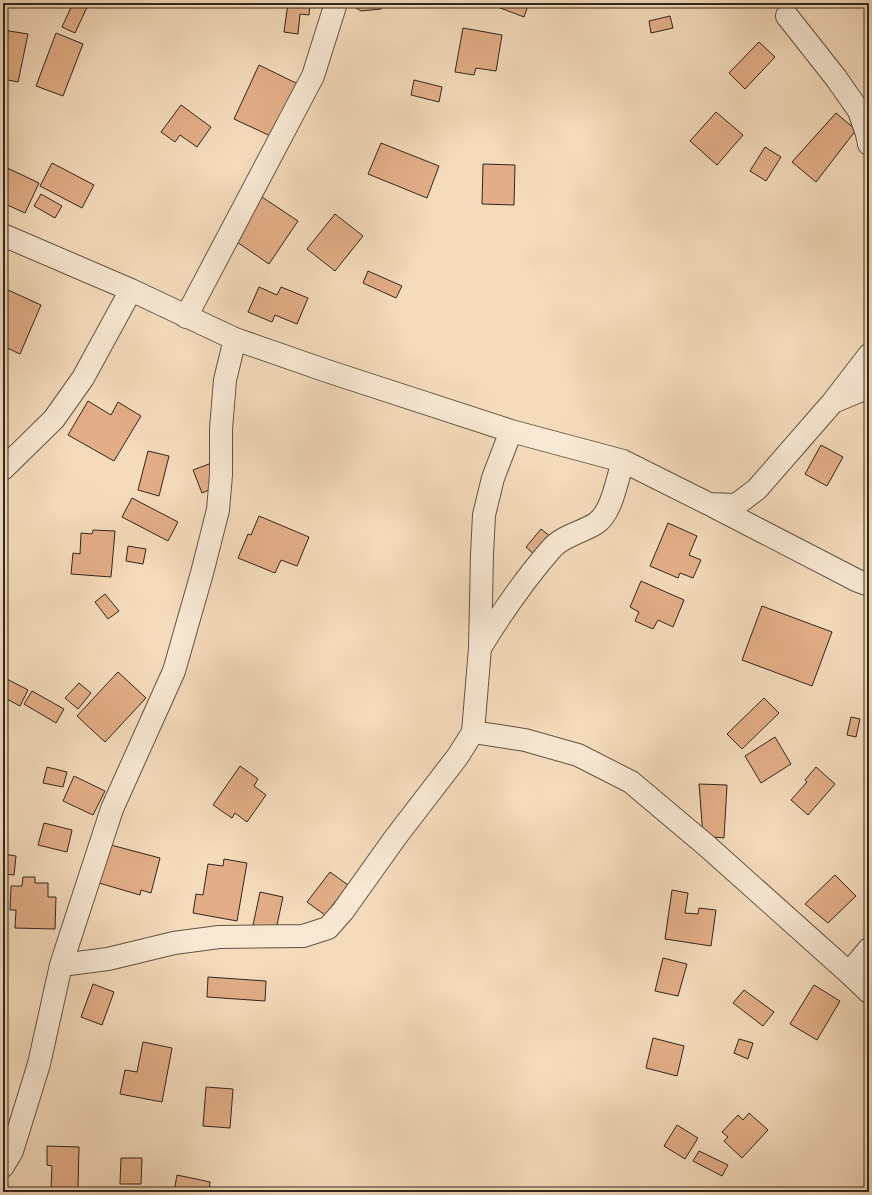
<svg xmlns="http://www.w3.org/2000/svg" width="872" height="1195" font-family="'IM FELL Double Pica',serif">
  <style>
    .building { fill: #e3ae87; stroke: #31271d }
    .lines { fill: none; stroke-linecap: round; stroke-linejoin: round }
    .minor-casing { stroke: #625444; stroke-width: 24 }
    .minor { stroke: #f8e8d3; stroke-width: 22 }
  </style>
  <rect width="100%" height="100%" fill="#f4dbbb"/>
  <filter id="stains"><feTurbulence type="fractalNoise" baseFrequency=".005" numOctaves="4"/><feColorMatrix values="0 0 0 0 .2 0 0 0 0 .09 0 0 0 0 .02 0 0 0 .5 -.17"/></filter>
  <radialGradient id="worn" r=".72"><stop offset=".6" stop-color="#630" stop-opacity="0"/><stop offset="1" stop-color="#630" stop-opacity=".3"/></radialGradient>
  <path class="building" d="M73 3H89L75 33 62 27Z
    M288 3 310 4 309 15 300 14 298 34 284 32Z
    M348 3H386L381 9 361 11Z
    M487 3H529L524 17Z
    M670 16 673 28 651 33 649 21Z
    M463 28 502 35 496 71 476 68 474 75 455 72Z
    M3 30 28 34 18 82 3 79Z
    M56 33 83 44 63 96 36 86Z
    M759 42 775 57 745 89 729 73Z
    M259 65 302 86 277 139 234 119Z
    M414 80 442 87 439 102 411 95Z
    M181 105 211 127 197 147 180 135 175 142 161 132Z
    M716 112 743 135 717 165 690 141Z
    M836 113 856 130 816 182 792 162Z
    M381 143 439 166 427 198 368 174Z
    M765 147 781 157 766 181 750 171Z
    M52 163 94 185 82 208 40 186Z
    M483 164 515 165 514 205 482 204Z
    M3 166 39 183 25 213 3 203Z
    M41 194 62 206 55 218 34 206Z
    M259 195 298 221 269 264 231 238Z
    M335 214 363 236 335 271 307 249Z
    M368 271 402 286 396 298 363 283Z
    M259 287 277 295 281 287 308 298 297 324 275 315 272 322 248 312Z
    M8 290 41 305 20 354 3 346V302Z
    M88 401 111 415 118 402 141 416 114 461 68 435Z
    M821 445 843 457 827 486 805 474Z
    M148 451 169 456 159 496 138 490Z
    M209 464 218 486 202 493 193 470Z
    M132 498 178 522 168 541 122 517Z
    M259 516 309 537 297 566 281 560 275 573 238 558 248 534 251 535Z
    M668 523 697 536 689 555 701 560 693 578 680 573 678 578 650 566Z
    M541 529 552 538 537 557 526 547Z
    M93 530 115 531 111 577 71 574 73 553 80 554 81 533 92 534Z
    M128 546 146 549 143 564 126 561Z
    M641 581 684 600 673 627 658 620 653 629 635 621 639 612 630 607Z
    M105 594 119 611 108 619 95 602Z
    M762 606 832 632 812 686 742 660Z
    M118 672 146 698 105 742 77 716Z
    M3 677 28 690 20 706 3 697Z
    M79 683 91 693 78 709 65 698Z
    M32 691 64 709 56 723 24 704Z
    M764 698 779 713 742 749 727 734Z
    M851 717 860 719 856 737 847 735Z
    M775 737 791 764 761 783 745 756Z
    M240 766 258 779 254 786 266 795 247 822 235 813 232 818 213 805Z
    M47 767 67 772 63 787 43 783Z
    M816 767 835 784 808 815 791 800 807 782 805 780Z
    M74 776 105 791 93 815 63 801Z
    M699 784 727 785 724 838 703 836Z
    M44 823 72 830 67 852 38 845Z
    M107 844 160 858 151 893 141 890 140 895 99 883Z
    M3 854 16 856 14 875 3 874Z
    M224 859 247 863 237 921 193 913 196 894 203 895 208 864 223 866Z
    M330 872 348 885 325 915 307 902Z
    M835 875 856 896 828 923 805 904Z
    M23 877H35V883H48V897H56L55 929 15 928 16 910H10L11 886H22Z
    M672 890 688 893 685 913 698 914 699 908 716 910 711 946 665 939Z
    M260 892 283 897 275 934 252 930Z
    M663 958 687 964 678 996 655 991Z
    M208 977 266 981 265 1001 207 997Z
    M93 984 114 992 102 1025 81 1017Z
    M814 985 840 1001 817 1040 790 1024Z
    M744 990 774 1012 763 1026 733 1003Z
    M653 1038 684 1046 677 1076 646 1068Z
    M739 1039 753 1043 748 1059 734 1053Z
    M143 1042 172 1048 162 1102 120 1094 125 1070 137 1072Z
    M206 1087 233 1089 230 1128 203 1126Z
    M749 1113 768 1130 742 1158 724 1141 728 1137 722 1132 738 1115 743 1120Z
    M677 1125 698 1138 685 1159 664 1146Z
    M47 1146 79 1147 78 1189 51 1188 52 1166 47 1165Z
    M699 1151 728 1165 722 1176 693 1161Z
    M121 1158H142L141 1184H120Z
    M177 1175 210 1182 209 1192H174Z"/>
  <g class="lines">
    <g class="minor-casing">
      <path id="minor" d="M787 16 836 78 859 111 867 134 869 144
        M3 235 131 290 235 339 327 371 511 431 623 461 709 504 736 505 757 489 832 403 869 355
        M186 317 313 76 336 3
        M833 402 869 387
        M3 469 54 419 83 378 131 290
        M713 506 858 581 869 585
        M480 648C502 612 524 580 552 548 563 536 582 532 595 524 612 514 617 479 623 461
        M473 732 525 740 578 755 631 782 707 846 849 973 869 992
        M61 965 108 959 174 943 219 937 303 936 328 928 343 911 395 838 458 756 473 732 480 648 482 554 484 515 493 478 511 431
        M849 973 869 949
        M3 1166 12 1151 39 1064 61 965 112 809 174 671 202 573 218 510 221 475V429L225 380 235 339"/>
    </g>
    <use href="#minor" class="minor"/>
  </g>
  <rect width="872" height="1195" fill="none" stroke="#f4dbbb" stroke-width="16"/>
  <rect x="4" y="4" width="864" height="1187" fill="none" stroke="#31271d" stroke-width="2"/>
  <rect x="8" y="8" width="856" height="1179" fill="none" stroke="#31271d"/>
  <rect width="100%" height="100%" filter="url(#stains)"/>
  <rect width="100%" height="100%" fill="url(#worn)"/>
</svg>
